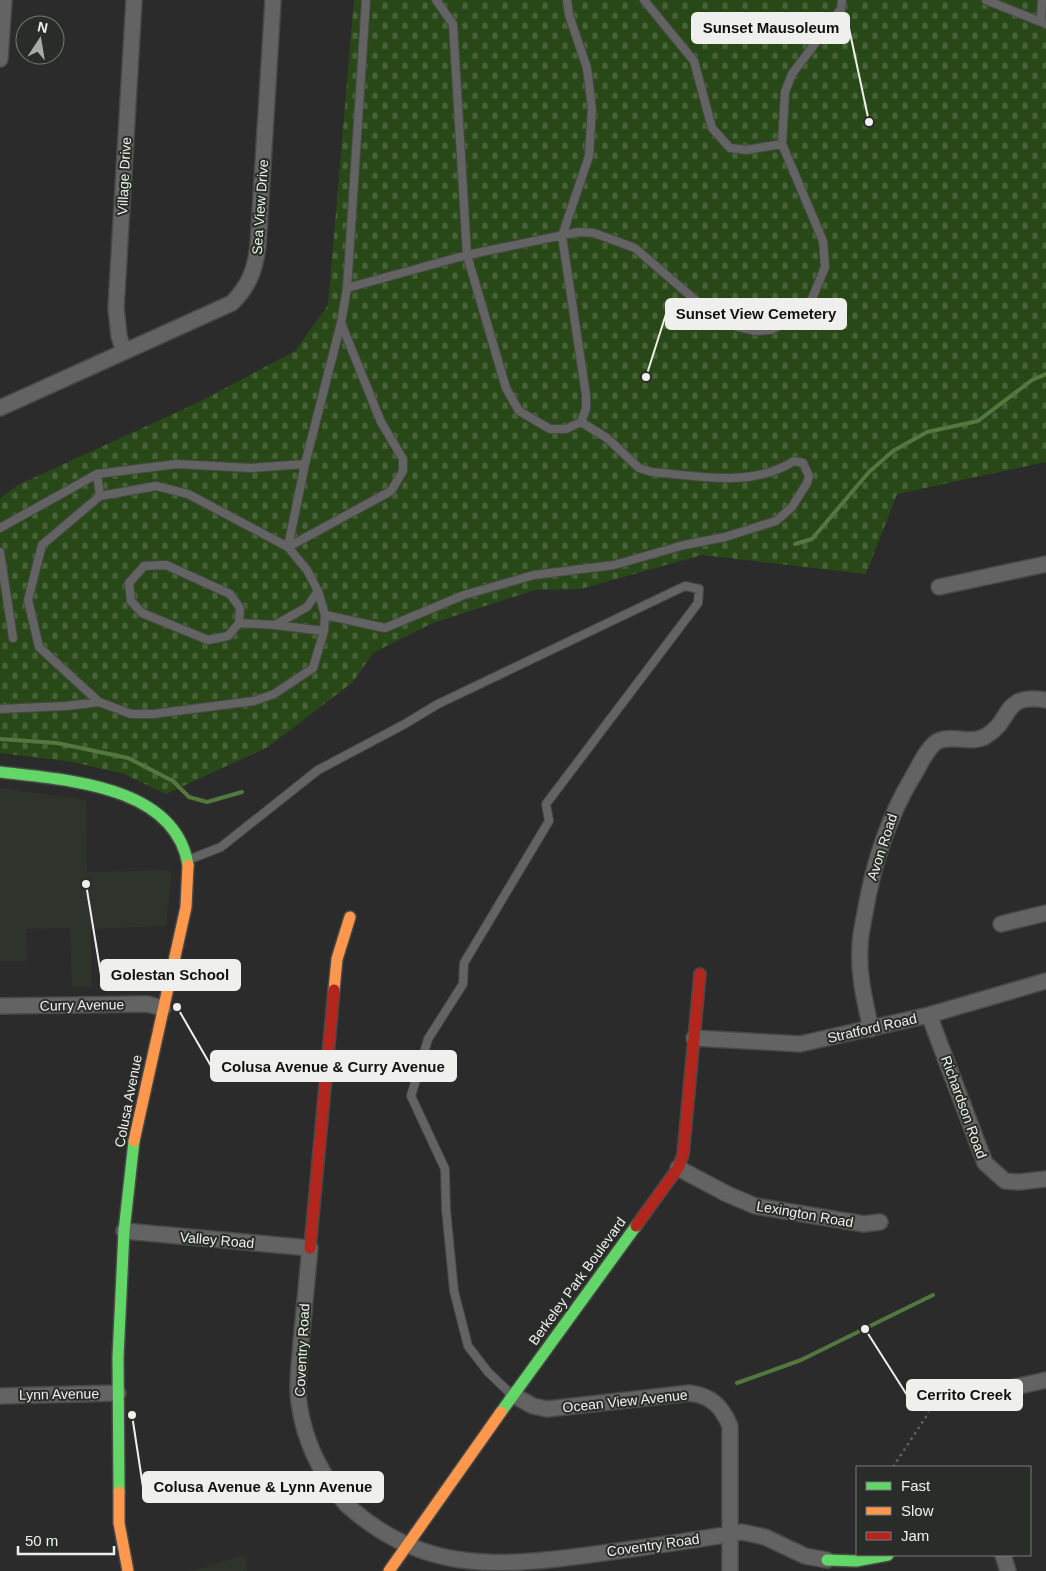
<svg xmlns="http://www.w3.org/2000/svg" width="1046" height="1571" font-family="Helvetica,sans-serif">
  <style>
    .built { fill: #2e332c }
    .cemetery { fill: url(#cemetery-stones) }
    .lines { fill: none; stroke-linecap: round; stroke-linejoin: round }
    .stream { stroke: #527840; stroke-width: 4 }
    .lane-casing { stroke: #474847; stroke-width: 10 }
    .street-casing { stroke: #474847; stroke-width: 18 }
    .fast-casing { stroke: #474847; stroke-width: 14 }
    .slow-casing { stroke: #474847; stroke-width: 14 }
    .jam-casing { stroke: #474847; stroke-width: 14 }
    .path { stroke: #616261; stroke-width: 2.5; stroke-dasharray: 2.5 4; stroke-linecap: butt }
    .lane { stroke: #636363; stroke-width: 8 }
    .street { stroke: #636363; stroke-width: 15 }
    .fast { stroke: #63d668; stroke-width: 11 }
    .slow { stroke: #ff974d; stroke-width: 11 }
    .jam { stroke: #b3261e; stroke-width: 11 }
    .labels { text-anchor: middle; stroke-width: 4; stroke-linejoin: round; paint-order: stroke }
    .street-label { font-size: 14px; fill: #eff0ee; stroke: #2a2c29 }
    .leader { fill: none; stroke: #eff0ee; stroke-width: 2 }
    .callout-dot { fill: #eff0ee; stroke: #2a2c29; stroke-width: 2 }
    .callout { fill: #eff0ee; stroke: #eff0ee; stroke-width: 2 }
    .callout-label { font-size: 15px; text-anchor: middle; font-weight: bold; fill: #111 }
  </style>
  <defs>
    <pattern id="cemetery-stones" width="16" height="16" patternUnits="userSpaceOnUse" patternTransform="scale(1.25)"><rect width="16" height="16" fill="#294817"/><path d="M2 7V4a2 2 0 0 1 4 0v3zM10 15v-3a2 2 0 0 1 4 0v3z" fill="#486339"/></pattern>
  </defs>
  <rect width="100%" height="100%" fill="#2a2b2a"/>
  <path class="built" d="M0 788 86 800 87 872 172 870 166 926 91 929 92 987H72L70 928 26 929 27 961H0Z
    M245 1555 247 1571H190Z"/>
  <path class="cemetery" d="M354 0H1046V462L897 494 866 574 702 555 581 589 535 590 433 623 373 653 353 682 268 747 166 794 124 774 73 762 0 753V499L18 485 199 402 295 351 328 305Z"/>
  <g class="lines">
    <path class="stream" d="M795 544 812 539 869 472 893 451 927 432 978 421 1032 380 1046 374
      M0 739 57 743 128 758 173 781 189 797 207 802 242 792
      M737 1383 801 1360 933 1295"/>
    <g class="lane-casing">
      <path id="lane" d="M436 0 453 24 467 255 506 388 519 411 550 429H566L581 422 586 409V395L562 236 589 156 592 109 587 68 569 15 567 0
        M644 0 694 61 712 128 730 148 746 150 782 144
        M986 0 1046 24
        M1041 22 1042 0
        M347 288 467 255 578 232 594 233 635 248 722 323 755 331 770 330 797 318 810 304 825 267 823 241 782 144 785 92 792 74 841 9 842 0
        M156 486 188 494 288 547 307 570 318 591 325 615 324 631 313 668 274 694 254 701 153 714H131L99 702 39 647 28 600 42 545 100 496Z
        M100 496 97 474 177 464 251 468 305 464 341 323 347 288 366 0
        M0 528 97 474
        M288 547 391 491 403 471V459L381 422 341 323
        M288 547 305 464
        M0 552 13 638
        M325 615 385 628 464 595 534 575 614 565 684 545 725 537 776 521 792 507 807 483 809 476 803 463 794 461C752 488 699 476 652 472L639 468 607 438 581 422
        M239 623 228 636 208 640 142 613 131 601 129 583 144 566 166 565 230 594 240 608 239 623 275 625 307 607 318 591
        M275 625 324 631
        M0 709 66 706 99 702
        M188 860 221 847 318 770 403 725 438 704 685 586 699 589 698 603 546 804 549 821 464 963 463 984 428 1039 411 1096 445 1169 446 1209 454 1291 468 1346 488 1372 511 1394"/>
    </g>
    <g class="street-casing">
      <path id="street" d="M0 59 4 0
        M124 352 119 336 116 308 134 0
        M0 408 232 303C249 286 255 270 258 246L273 0
        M939 587 1046 564
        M1001 924 1046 913
        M0 1006 147 1004 163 1008
        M929 1015 985 1163 1005 1181 1019 1182 1046 1179
        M871 1029C865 1002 858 974 860 947 860 935 863 924 865 913 873 865 887 820 912 778 919 767 927 747 938 741 953 734 971 745 986 736 1014 719 1001 693 1046 700
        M694 1038 800 1044 929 1015 1046 981
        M678 1168 727 1194 755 1206 864 1224 880 1222
        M124 1231 310 1248C307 1280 304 1311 301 1342 300 1362 296 1383 299 1403 304 1440 321 1476 346 1504 419 1571 491 1568 589 1555 640 1548 691 1541 742 1532L765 1537 805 1556 827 1560
        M915 1392 936 1402 952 1401 1046 1380
        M513 1395 533 1406 547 1409 690 1393C712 1396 722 1407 730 1426V1571
        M0 1396 118 1393
        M1003 1555 1008 1571"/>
    </g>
    <g class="fast-casing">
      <path id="fast" d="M0 772C63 780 175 784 188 865
        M501 1412 636 1226
        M119 1492 118 1357 124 1231 134 1141
        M827 1560 856 1561 888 1555"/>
    </g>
    <g class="slow-casing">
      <path id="slow" d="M334 990 337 959 350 917
        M134 1141 186 907 188 865
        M119 1492V1523L128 1571
        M389 1571 501 1412"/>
    </g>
    <g class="jam-casing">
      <path id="jam" d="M636 1226 678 1168 683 1155 700 974
        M310 1248 334 990"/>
    </g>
    <path class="path" d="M893 1467 929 1412"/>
    <use href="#lane" class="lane"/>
    <use href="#street" class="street"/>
    <use href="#fast" class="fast"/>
    <use href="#slow" class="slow"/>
    <use href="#jam" class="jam"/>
  </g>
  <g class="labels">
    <g class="street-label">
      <text transform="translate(124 176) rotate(-87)" y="5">Village Drive</text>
      <text transform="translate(260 207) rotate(-86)" y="5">Sea View Drive</text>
      <text transform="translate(882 847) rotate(-72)" y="5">Avon Road</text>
      <text transform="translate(82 1005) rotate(-1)" y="5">Curry Avenue</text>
      <text transform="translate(872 1028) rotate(-13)" y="5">Stratford Road</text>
      <text transform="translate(128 1101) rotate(-79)" y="5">Colusa Avenue</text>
      <text transform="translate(964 1107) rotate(70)" y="5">Richardson Road</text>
      <text transform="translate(805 1214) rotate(10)" y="5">Lexington Road</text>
      <text transform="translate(217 1240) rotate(5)" y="5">Valley Road</text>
      <text transform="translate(577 1281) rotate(-54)" y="5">Berkeley Park Boulevard</text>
      <text transform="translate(302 1350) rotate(-87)" y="5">Coventry Road</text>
      <text transform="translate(59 1394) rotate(-1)" y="5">Lynn Avenue</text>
      <text transform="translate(625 1401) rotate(-6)" y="5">Ocean View Avenue</text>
      <text transform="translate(653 1545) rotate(-8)" y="5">Coventry Road</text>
    </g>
  </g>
  <path class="leader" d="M869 122L849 28M646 377L666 314M86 884L101 975M177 1007L211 1066M865 1329L907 1395M132 1415L143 1487"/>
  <g class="callout-dot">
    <circle cx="869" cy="122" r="5"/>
    <circle cx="646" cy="377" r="5"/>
    <circle cx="86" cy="884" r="5"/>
    <circle cx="177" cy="1007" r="5"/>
    <circle cx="865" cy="1329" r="5"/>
    <circle cx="132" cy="1415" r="5"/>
  </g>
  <g class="callout">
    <rect x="692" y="13" width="157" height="30" rx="5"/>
    <rect x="666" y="299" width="180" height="30" rx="5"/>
    <rect x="101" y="960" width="139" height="30" rx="5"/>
    <rect x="211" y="1051" width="245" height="30" rx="5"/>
    <rect x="907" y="1380" width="115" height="30" rx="5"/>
    <rect x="143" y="1472" width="240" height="30" rx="5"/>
  </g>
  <g class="callout-label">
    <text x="771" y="33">Sunset Mausoleum</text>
    <text x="756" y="319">Sunset View Cemetery</text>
    <text x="170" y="980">Golestan School</text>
    <text x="333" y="1072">Colusa Avenue &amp; Curry Avenue</text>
    <text x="964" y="1400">Cerrito Creek</text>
    <text x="263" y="1492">Colusa Avenue &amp; Lynn Avenue</text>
  </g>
  <rect x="856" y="1466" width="175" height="90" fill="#2a2c29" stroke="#797a78"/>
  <rect x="866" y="1482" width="25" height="8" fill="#63d668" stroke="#797a78"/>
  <text x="901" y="1491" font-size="15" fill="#eff0ee">Fast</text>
  <rect x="866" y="1507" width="25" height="8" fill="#ff974d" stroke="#797a78"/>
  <text x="901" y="1516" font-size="15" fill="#eff0ee">Slow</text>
  <rect x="866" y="1532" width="25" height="8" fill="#b3261e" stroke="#797a78"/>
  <text x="901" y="1541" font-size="15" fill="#eff0ee">Jam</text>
  <g transform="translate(40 40) rotate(12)"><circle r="24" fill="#2a2c29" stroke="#797a78"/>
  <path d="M0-4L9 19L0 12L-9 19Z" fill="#aaaba9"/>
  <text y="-8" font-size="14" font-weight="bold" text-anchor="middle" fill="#eff0ee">N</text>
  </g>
  <path d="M18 1546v8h96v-8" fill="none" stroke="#eff0ee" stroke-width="2.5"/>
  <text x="25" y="1546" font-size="15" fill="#eff0ee" stroke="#2a2c29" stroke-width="4" paint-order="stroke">50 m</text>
</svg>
